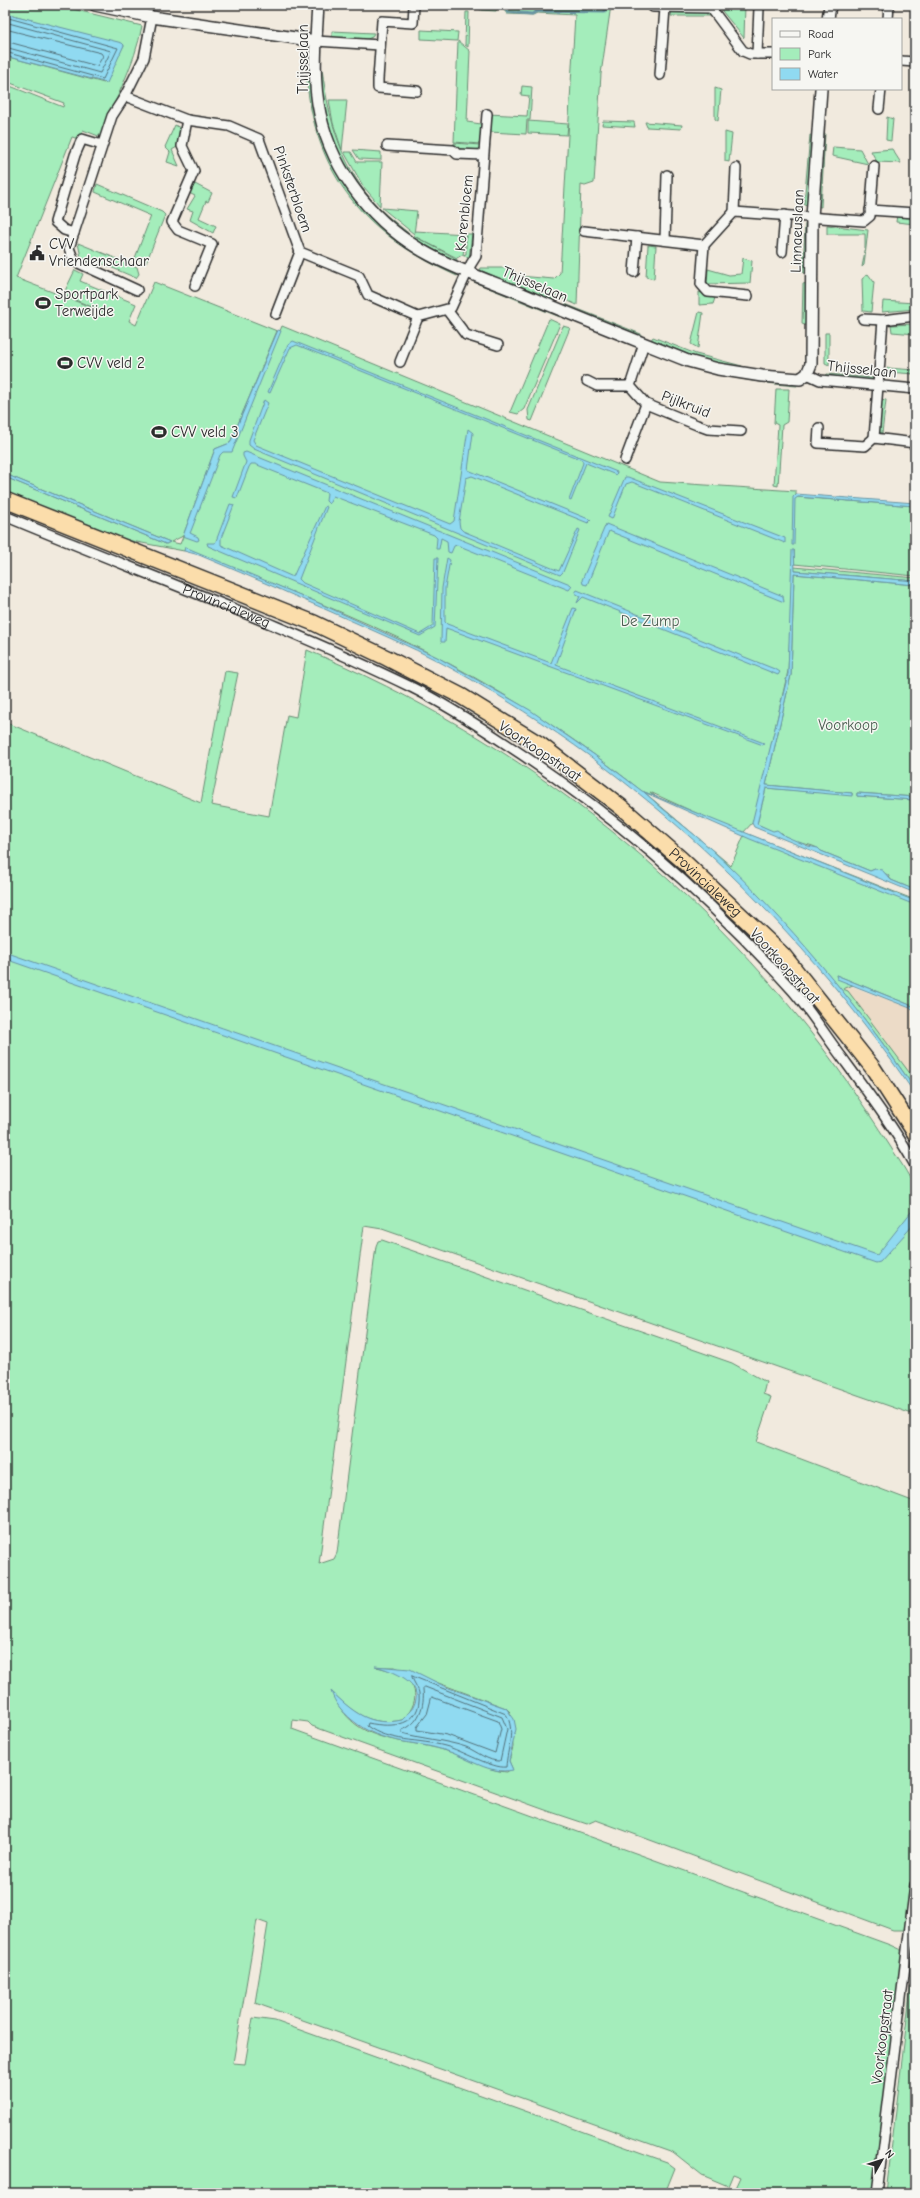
<svg xmlns="http://www.w3.org/2000/svg" width="920" height="2198" font-family="'Comic Neue',sans-serif">
  <style>
    .built { fill: #ecdbc7 }
    .green { fill: #a4edbb; stroke: #688c73; fill-rule: evenodd }
    .water { fill: #90daf1; stroke: #6894a2 }
    .lines { fill: none; stroke-linecap: round; stroke-linejoin: round }
    .shore { stroke: #53717a; stroke-width: 1 }
    .stream { stroke: #6894a2; stroke-width: 3 }
    .minor-casing { stroke: #2b2b2b; stroke-width: 12 }
    .tertiary-casing { stroke: #2b2b2b; stroke-width: 14 }
    .trunk-casing { stroke: #2b2b2b; stroke-width: 18 }
    .minor { stroke: #f6f6f2; stroke-width: 9 }
    .tertiary { stroke: #f6f6f2; stroke-width: 11 }
    .trunk { stroke: #fbddab; stroke-width: 15 }
    .labels { text-anchor: middle; stroke-width: 3; stroke-linejoin: round; paint-order: stroke }
    .street-label { font-size: 15px; fill: #2b2b2b; stroke: #f6f6f2 }
    .poi-label { font-size: 15px; fill: #2b2b2b; stroke: #f6f6f2; text-anchor: start }
    .park-label { font-size: 15px; fill: #495c4f; stroke: #f6f6f2 }
  </style>
  <rect width="100%" height="100%" fill="#f1eade"/>
  <filter id="ink" filterUnits="userSpaceOnUse"><feTurbulence type="fractalNoise" baseFrequency=".025" numOctaves="2"/><feDisplacementMap in="SourceGraphic" scale="8" xChannelSelector="R" yChannelSelector="G"/><feConvolveMatrix kernelMatrix="1 2 1 2 8 2 1 2 1" color-interpolation-filters="sRGB"/></filter>
  <g filter="url(#ink)">
    <path class="built" d="M835 980 915 1010V1086L888 1048Z"/>
    <path class="green" d="M5 5H56L142 26C135 65 114 100 101 137L83 130 79 139 72 137 16 278 109 314 63 295 75 270 83 274 80 281 136 304 129 321 136 325 154 282 277 331 230 443 215 449 183 536 171 542 180 544 218 451 231 445 282 326 660 482 796 491V497L915 506V576L794 564V550L788 671 754 821 742 834 650 792 655 796 644 792 731 866 745 833 915 900V1007L836 975 839 979 853 985 843 989 848 991 915 1080V1089C791 906 626 754 429 653 350 613 266 582 185 548L184 551 121 539 5 492V477L166 544 170 542 5 474V84L63 107 64 103 5 81V56L104 83 124 45 5 13Z
      M473 5H499L497 7 496 11 481 10Z
      M500 5H611L601 74 594 183 585 186 581 185 577 305 555 295 554 301 480 270 481 268H510L519 276 554 279 560 273 575 15 537 13 533 15 507 14Z
      M617 5H645L644 9 617 10Z
      M722 5H745L744 38 722 11Z
      M672 11 709 12 710 16H671Z
      M466 12H469L468 47 465 45Z
      M421 30 458 32 457 41 421 39Z
      M332 31 374 33 372 37 365 40 332 37Z
      M458 41 470 51 467 122 481 124 480 144 454 142Z
      M305 59H309V83L315 113 371 214 458 273 457 276C359 232 310 169 305 59Z
      M318 69H322C329 121 342 170 379 208 389 218 401 227 412 236L410 238C391 222 372 207 358 187 333 153 324 110 318 69Z
      M522 86 532 87 530 120H527L526 134 489 132 488 114 527 116 529 96 521 95Z
      M715 88 721 90 718 121 715 119Z
      M329 100H347L342 150 333 123Z
      M887 117 893 119 891 141 886 140Z
      M528 121 568 124 567 135 528 133Z
      M603 121 634 122 635 127 602 125Z
      M645 122 682 125 681 129 647 127Z
      M175 125 180 128 177 147 172 150 179 166 167 162 170 152 165 147Z
      M725 132 732 134 729 162 725 161Z
      M825 133 821 207 814 206 820 134Z
      M810 135 813 136 809 206 804 204Z
      M454 143 480 145V148C475 152 460 150 454 146Z
      M833 147 860 149 868 164 832 156Z
      M892 149 901 163 877 162 871 151Z
      M353 150 381 152V160L359 159Z
      M344 152H351L357 162H382L380 206 363 186Z
      M97 184 162 212 165 215 146 263 135 258 151 216 95 192Z
      M195 184 212 193 208 202 206 201 199 218 216 226 213 233 190 220 193 211 187 209 195 196 189 193Z
      M382 208 417 211 414 234Z
      M897 215 915 216V224L896 222Z
      M805 224H808L806 274 803 272Z
      M827 225 868 230 864 265 862 267 865 251V234H827Z
      M415 231 466 234 463 255 466 254V234H472L469 258 462 255 457 258 414 236Z
      M414 236 457 259 456 261 413 239Z
      M78 243 137 267 139 274 136 278 94 260 89 265 82 262Z
      M648 245 656 246 654 279 646 277Z
      M743 258 752 261 750 283 707 284 708 269 729 275 741 274Z
      M868 274 874 282 871 312 863 311 862 279Z
      M476 279 561 314 560 317 474 282Z
      M807 283V326L802 324 803 284Z
      M699 292 715 298 713 304 699 305Z
      M883 301 915 303V309L882 312Z
      M565 304 641 334 640 337 571 310Z
      M699 312 703 313 698 348 691 344Z
      M549 319 560 324 524 409 518 414 510 412Z
      M915 324V334L892 332 891 325Z
      M563 326 570 328 532 421 529 420 528 410Z
      M825 333H829V365L825 363Z
      M653 337 696 354 742 366 741 369 700 359 650 341Z
      M651 349 797 381V386C743 382 701 372 650 352Z
      M887 368 915 370V374L886 372Z
      M827 374 873 378 872 381 825 377Z
      M776 389H789L787 422 782 425 778 486 774 485 778 425 774 423Z
      M881 399 886 400 882 433H877Z
      M794 567 915 578V581L795 571Z
      M794 574 915 585V797L857 793V796L915 800V890L891 880 888 875 875 869 870 871 821 851C812 841 790 846 782 833L773 832 757 824 766 788 852 795V793L766 785 791 675Z
      M307 650C522 739 713 891 846 1080 861 1102 876 1124 890 1146 898 1159 909 1173 914 1188 918 1199 915 1232 915 1246 915 1302 915 1359 915 1415L382 1229 364 1226 319 1564 334 1559 337 1553 376 1246 378 1241 382 1240 732 1363 766 1382 763 1394 771 1397 756 1442 915 1502V1850L905 1930H893L596 1820 587 1824 548 1811 312 1726 308 1722 293 1720 292 1729 890 1945 903 1951 873 2193H749L736 2188 741 2177 733 2174 728 2186 702 2175 673 2152 255 2003 268 1924 257 1920 233 2063 245 2064 253 2018 275 2021 667 2162 675 2168 665 2193H5V722L201 803 225 671 238 673 211 805 269 816 287 715 296 717ZM377 1667H395L506 1708 510 1712 513 1747 509 1761 512 1768 507 1772C487 1771 469 1758 450 1752 402 1736 356 1748 332 1692 353 1713 371 1727 402 1720 420 1704 420 1682 396 1672 390 1670 383 1669 377 1667Z
      M915 1952V2193H886Z"/>
    <path class="water" d="M5 13 122 43 124 45 107 83 5 56Z
      M278 330 281 331 232 452H223L220 455 191 531 190 533 198 537 199 540 197 541 183 536 215 449 230 443Z
      M293 341 617 472 616 475 586 463 571 501 569 500 583 463 582 460 297 345 290 348 270 393 268 392 288 345Z
      M264 400 268 403 253 440 256 445 450 524 454 521 468 429 473 433 468 470 591 520 588 523 472 476 466 478 459 522 460 528 463 531 559 571 578 529 580 530 563 572 560 575 254 449 249 445V440Z
      M246 452 570 584 572 586 569 590 457 545 454 546 451 553 448 552 447 541 441 538 439 549H436L437 538 434 535 333 496 329 504 326 501 327 493 255 464H251L249 467 237 498 233 497 246 462 243 456V453Z
      M5 474 170 542 166 544 5 477Z
      M625 477H628L785 538V543L632 482 626 484 612 519 608 517Z
      M796 494 915 503V506L798 497 795 499 794 545H792L793 497Z
      M230 504 234 505 221 538V545L293 577 325 506 327 507 299 579 303 583 420 634 433 626 435 558H438L435 627 420 636 208 546 207 543H215L216 541Z
      M606 524 783 596 784 602 609 531 587 585 583 584 582 580Z
      M185 547 312 600 437 657 530 710 596 756 642 791 915 901V905L750 839 644 792C665 812 689 829 711 849 788 920 856 1003 915 1089V1094C790 911 630 763 434 659 411 647 387 637 363 626 309 602 254 578 199 555L184 551Z
      M792 550H794L795 571 915 581V585L794 574 791 675 766 785 852 793V796L766 788 757 824 773 831 777 830 785 836 808 846 818 848 821 851 870 871 875 869 882 870 891 880 915 890V893L754 827 752 823 788 674Z
      M447 558 450 560 445 588V622L447 624 551 663 573 608 576 609 556 665 764 743 763 745 446 628 445 642H441L442 588Z
      M577 590 777 670 780 672 778 675 583 597 577 603 580 596 575 593Z
      M857 793 915 797V800L857 796Z
      M5 952C295 1054 586 1153 877 1255L915 1207V1223L880 1262 876 1263 5 959Z
      M836 975 915 1007V1010L837 979Z
      M375 1666 410 1669 446 1687 506 1708 514 1719 516 1729 509 1761 513 1770C490 1775 468 1758 447 1751 411 1739 384 1746 352 1720 342 1711 335 1704 331 1691 353 1712 370 1727 402 1720 435 1690 404 1674 375 1666Z"/>
    <g class="lines">
      <path class="shore" d="M5 17 118 48 103 79 5 52
        M5 22 111 51 100 73 5 47
        M5 29 101 53 103 56 97 66 5 41
        M412 1676 506 1714C516 1731 507 1749 506 1767 493 1769 461 1750 445 1746 420 1739 388 1742 367 1726L368 1723C392 1728 422 1727 419 1693 418 1687 412 1681 412 1676Z
        M425 1687 502 1717 507 1729 500 1761C489 1762 476 1751 466 1747 445 1740 423 1739 402 1733V1730C419 1724 425 1706 423 1689Z
        M432 1697 498 1721 501 1729 495 1753 447 1735 417 1730V1727L427 1714Z"/>
      <path class="stream" d="M503 5 508 12 532 14 537 11 605 12V5"/>
      <g class="minor-casing">
        <g id="minor">
          <path d="M414 5 413 23 382 21 378 79V88L417 91"/>
          <path d="M711 5V8L743 51 750 54H773"/>
          <path d="M653 7 711 8"/>
          <path d="M888 19 889 5"/>
          <path d="M316 41 380 45"/>
          <path d="M757 54 759 8"/>
          <path d="M901 61 915 62"/>
          <path d="M660 75 665 8"/>
          <path d="M125 96 187 120 229 126 259 139 300 252 359 276 368 295 418 317 451 308 471 264 476 256 487 114"/>
          <path d="M879 109 881 89"/>
          <path d="M187 120 182 146 194 171 172 222 178 230 212 244 195 286"/>
          <path d="M387 146 453 150 457 154 483 155"/>
          <path d="M870 210 915 213"/>
          <path d="M734 212 736 168"/>
          <path d="M584 231 704 245"/>
          <path d="M74 233 64 230 55 222 75 155 82 139 102 145"/>
          <path d="M665 240 667 175"/>
          <path d="M782 252 785 215"/>
          <path d="M634 272 637 237"/>
          <path d="M137 290 74 261 69 248 112 116 125 96 144 58 152 17"/>
          <path d="M748 296 708 292 701 284 704 245 734 212 864 221 870 216 874 166"/>
          <path d="M447 310 466 335 498 345"/>
          <path d="M276 314 300 252"/>
          <path d="M863 319 883 320 915 316"/>
          <path d="M644 343 630 386 646 404 697 425 708 429 741 431"/>
          <path d="M400 362 418 317"/>
          <path d="M807 374 820 380 915 389"/>
          <path d="M587 381 597 386H630"/>
          <path d="M819 428 818 443 865 446 874 438 915 443"/>
          <path d="M874 438 883 320"/>
          <path d="M625 460 646 404"/>
          <path id="s1" d="M5 516C141 573 280 623 413 688 445 704 476 724 506 744 612 813 709 897 793 991 812 1013 827 1038 844 1060 869 1094 895 1129 915 1165"/>
          <path d="M877 2193 915 1885"/>
        </g>
      </g>
      <g class="tertiary-casing">
        <path id="tertiary" d="M95 5 152 17 316 41
          M318 5C316 41 312 78 320 114 333 174 376 226 430 255 460 271 493 282 525 295 579 318 633 339 688 361L718 369 762 376 800 379 807 374 811 364 812 217 821 89
          M828 19 830 5"/>
      </g>
      <g class="trunk-casing">
        <g id="trunk">
          <path id="s2" d="M5 500 314 623 387 658 461 696 539 744 621 807 681 859 783 955 873 1068 915 1133"/>
        </g>
      </g>
      <use href="#minor" class="minor"/>
      <use href="#tertiary" class="tertiary"/>
      <use href="#trunk" class="trunk"/>
    </g>
  </g>
  <defs>
    <g id="civic-bare" transform="scale(1.2)"><path d="M-.6-6.5H3V-4.5H.6V-3L4-1V1h2V6H-6V1h2V-1L-.6-3ZM-1.2 2.5V6h2.4V2.5Z" fill="#2b2b2b" stroke="#f6f6f2" stroke-width="2.5" paint-order="stroke"/></g>
    <g id="stadium-bare" transform="scale(1.2)"><path d="M0-5a6.5 5 0 1 0 0 10a6.5 5 0 1 0 0-10ZM-3.5-1.8h7v3.6h-7Z" fill="#2b2b2b" stroke="#f6f6f2" stroke-width="2.5" paint-order="stroke"/></g>
  </defs>
  <g fill-rule="evenodd">
    <use href="#civic-bare" x="37" y="253"/>
    <use href="#stadium-bare" x="43" y="303"/>
    <use href="#stadium-bare" x="65" y="363"/>
    <use href="#stadium-bare" x="159" y="432"/>
  </g>
  <g class="labels">
    <g class="street-label">
      <text transform="translate(303 59) rotate(-90)" y="5">Thijsselaan</text>
      <text transform="translate(293 189) rotate(71)" y="5">Pinksterbloem</text>
      <text transform="translate(464 213) rotate(-84)" y="5">Korenbloem</text>
      <text transform="translate(797 231) rotate(-88)" y="5">Linnaeuslaan</text>
      <text transform="translate(535 284) rotate(23)" y="5">Thijsselaan</text>
      <text transform="translate(862 369) rotate(6)" y="5">Thijsselaan</text>
      <text transform="translate(686 404) rotate(21)" y="5">Pijlkruid</text>
      <text dy="5" stroke="none"><textPath href="#s1" startOffset="239">Provincialeweg</textPath></text>
      <text transform="translate(540 751) rotate(34)" y="5">Voorkoopstraat</text>
      <text dy="5" stroke="none"><textPath href="#s2" startOffset="805">Provincialeweg</textPath></text>
      <text transform="translate(785 966) rotate(48)" y="5">Voorkoopstraat</text>
      <text transform="translate(882 2037) rotate(-83)" y="5">Voorkoopstraat</text>
    </g>
    <g class="poi-label">
      <text x="49" y="249">CVV<tspan x="49" dy="17">Vriendenschaar</tspan></text>
      <text x="55" y="299">Sportpark<tspan x="55" dy="17">Terweijde</tspan></text>
      <text x="77" y="368">CVV veld 2</text>
      <text x="171" y="437">CVV veld 3</text>
    </g>
    <g class="park-label">
      <text x="650" y="626">De Zump</text>
      <text x="848" y="730">Voorkoop</text>
    </g>
  </g>
  <rect width="920" height="2198" fill="none" stroke="#f6f6f2" stroke-width="20"/>
  <rect x="10" y="10" width="900" height="2178" fill="none" stroke="#2b2b2b" stroke-width="1.5" filter="url(#ink)"/>
  <rect x="772" y="18" width="130" height="72" fill="#f6f6f2" stroke="#a5a5a2"/>
  <rect x="780" y="31" width="20" height="6" fill="#f6f6f2" stroke="#a5a5a2"/>
  <text x="808" y="38" font-size="12" fill="#2b2b2b">Road</text>
  <rect x="780" y="48" width="20" height="12" fill="#a4edbb" stroke="#a5a5a2"/>
  <text x="808" y="58" font-size="12" fill="#2b2b2b">Park</text>
  <rect x="780" y="68" width="20" height="12" fill="#90daf1" stroke="#a5a5a2"/>
  <text x="808" y="78" font-size="12" fill="#2b2b2b">Water</text>
  <g transform="translate(882 2160) rotate(51)" stroke="#f6f6f2" stroke-width="3" paint-order="stroke">
  <path d="M0-3L7 15L0 10L-7 15Z" fill="#2b2b2b"/>
  <text y="-6" font-size="11" font-weight="bold" text-anchor="middle" fill="#2b2b2b">N</text>
  </g>
</svg>
